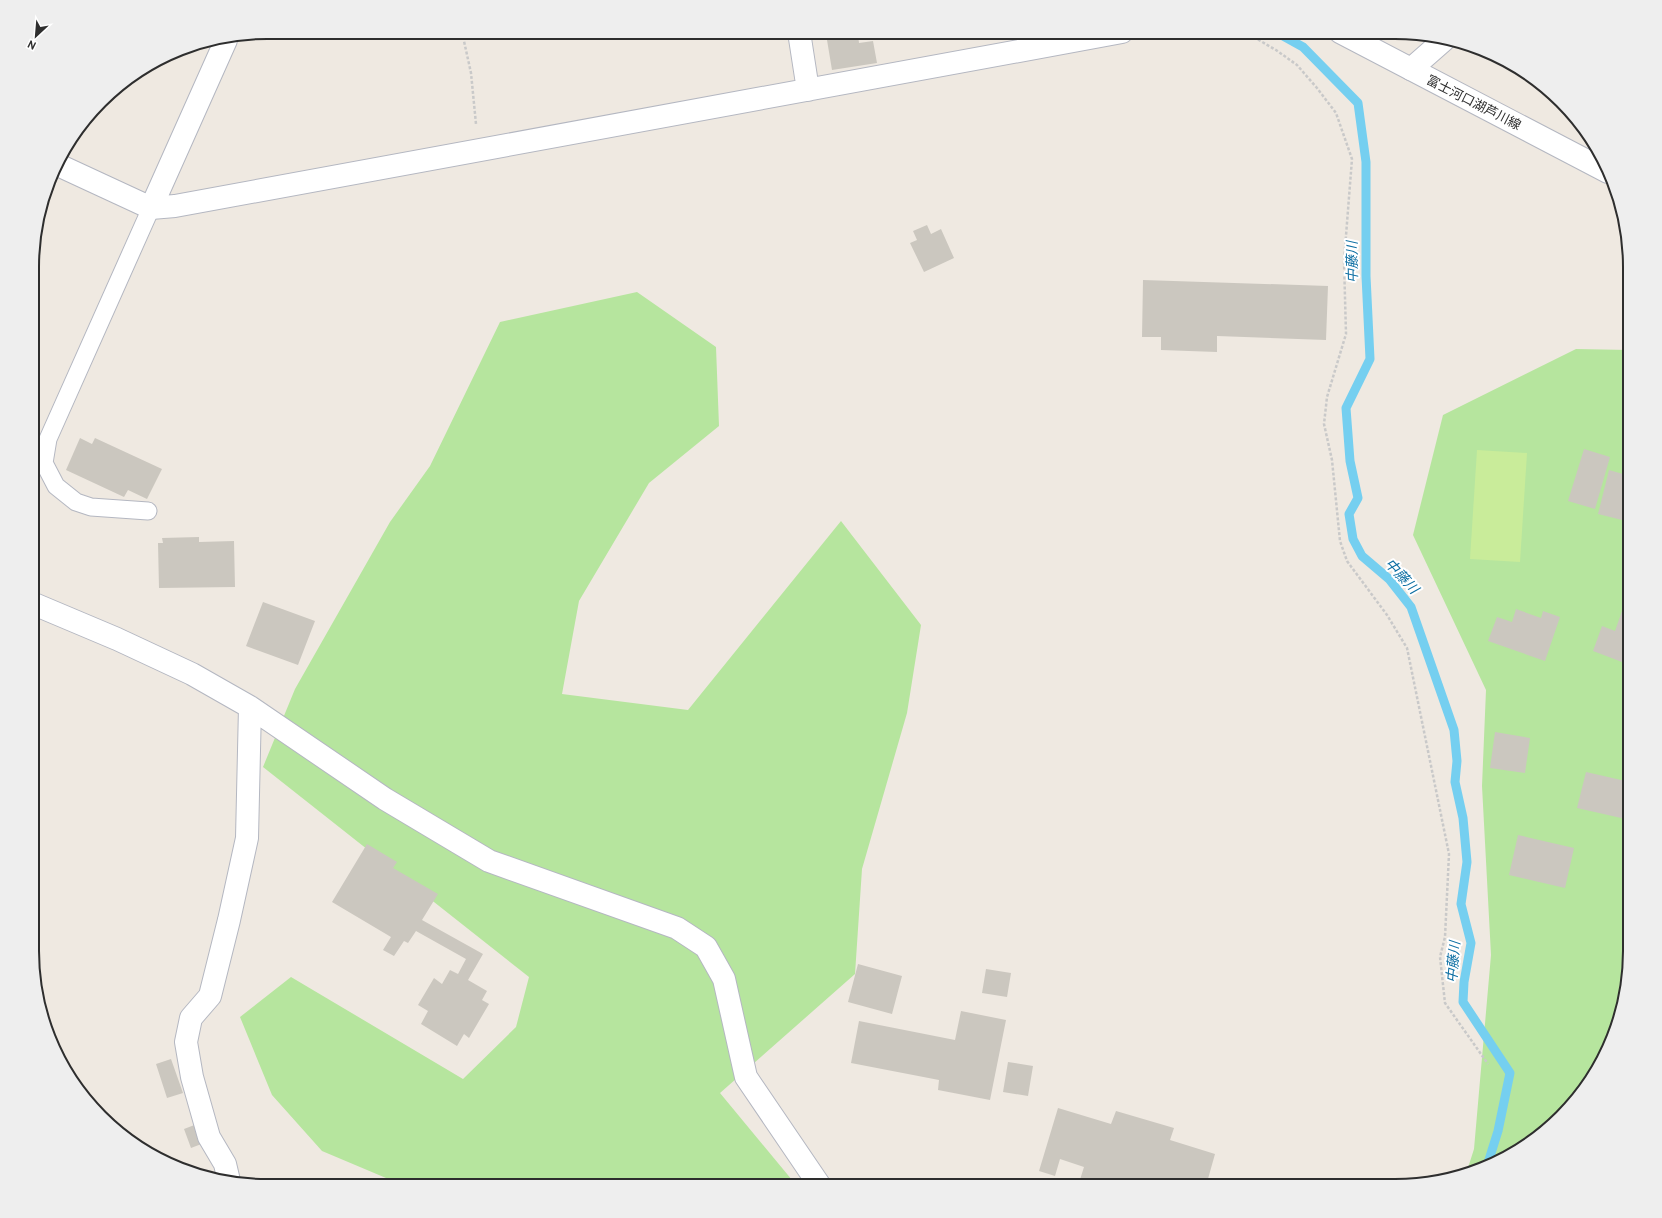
<svg xmlns="http://www.w3.org/2000/svg" width="1662" height="1218" font-family="Overpass,'Noto Sans JP',sans-serif">
  <style>
    .green { fill: #b6e59e }
    .pitch { fill: #c9ec9a }
    .lines { fill: none; stroke-linecap: round; stroke-linejoin: round }
    .stream { stroke: #75cff0; stroke-width: 9 }
    .building { fill: #cbc7bf }
    .service-casing { stroke: #b4b7c1; stroke-width: 19 }
    .minor-casing { stroke: #b4b7c1; stroke-width: 24 }
    .secondary-casing { stroke: #b4b7c1; stroke-width: 24 }
    .path { stroke: #c9c9c9; stroke-width: 2.5; stroke-dasharray: 3 2; stroke-linecap: butt }
    .service { stroke: #fff; stroke-width: 17 }
    .minor { stroke: #fff; stroke-width: 22 }
    .secondary { stroke: #fff; stroke-width: 22 }
    .labels { text-anchor: middle; stroke-width: 4; stroke-linejoin: round; paint-order: stroke }
    .street-label { font-size: 13px; fill: #2e2e2e; stroke: #fff }
    .water-label { font-size: 14px; font-style: italic; fill: #0d6fa3; stroke: #fff }
    .rim { fill: none; stroke: #2e2e2e; stroke-width: 2 }
  </style>
  <rect width="100%" height="100%" fill="#efe9e1"/>
  <path class="green" d="M637 292 716 347 719 426 649 483 579 601 562 694 688 710 841 521 921 625 907 713 862 869 855 974 720 1093 797 1186H405L322 1151 272 1095 240 1017 291 977 463 1079 516 1027 529 977 263 767 295 689 390 522 430 466 500 322Z
    M1576 349 1630 350V966L1617 1027 1581 1094 1538 1137 1499 1162 1466 1174 1474 1149 1491 955 1482 786 1486 690 1413 535 1443 415Z"/>
  <path class="pitch" d="M1477 450 1527 453 1520 562 1470 559Z"/>
  <g class="lines">
    <path class="stream" d="M1276 32 1303 47 1358 103 1366 162V276L1370 359 1346 408 1350 461 1358 498 1349 514 1353 539 1362 556 1389 579 1411 607 1454 730 1457 761 1455 782 1463 818 1467 862 1461 904 1471 943 1464 982 1463 1002 1510 1073 1498 1131 1487 1166"/>
  </g>
  <path class="building" d="M858 35 859 43 873 41 877 63 832 70 827 40Z
    M927 225 931 234 941 229 954 258 924 272 910 243 917 240 913 231Z
    M1143 280 1328 286 1326 340 1217 336V352L1161 350V337H1142Z
    M80 438 92 444 95 438 162 469 147 499 128 490 124 497 66 470Z
    M1584 449 1610 457 1595 509 1568 501Z
    M1609 470 1630 476V522L1598 514Z
    M199 537V542L234 541 235 587 159 588 158 543H163L162 538Z
    M263 602 315 621 298 665 246 646Z
    M1516 609 1541 618 1543 611 1560 617 1545 661 1488 641 1497 617 1512 622Z
    M1622 611 1630 614V665L1593 651 1602 626 1615 631Z
    M1495 732 1530 738 1525 773 1490 768Z
    M1586 772 1630 782V820L1577 808Z
    M1518 835 1574 848 1565 888 1509 875Z
    M367 844 397 862 393 868 438 894 422 920 483 954 468 980 487 991 482 1000 489 1004 469 1038 464 1034 457 1046 421 1024 428 1011 418 1005 434 978 442 984 450 970 458 974 466 959 416 931 408 943 404 941 394 956 383 950 391 937 332 902Z
    M858 964 902 976 892 1014 848 1002Z
    M986 969 1011 973 1007 997 982 993Z
    M961 1011 1006 1020 990 1100 938 1090 939 1080 851 1063 859 1021 955 1040Z
    M171 1059 183 1093 167 1098 156 1064Z
    M1008 1062 1033 1066 1028 1096 1003 1092Z
    M1058 1108 1111 1124 1116 1111 1174 1128 1170 1140 1215 1154 1206 1186H1105L1100 1184V1186H1078L1084 1167 1060 1159 1055 1176 1039 1171Z
    M197 1124 204 1143 191 1148 184 1129Z"/>
  <g class="lines">
    <g class="service-casing">
      <path id="service" d="M148 511 91 507 76 502 56 486 44 463 48 439 151 208"/>
    </g>
    <g class="minor-casing">
      <path id="minor" d="M799 32 808 90
        M1411 69 1444 40
        M56 164 151 208 175 206 1122 32
        M151 208 226 40
        M34 604 117 639 192 674 250 707 385 799 489 861 677 928 706 947 724 979 746 1077 820 1186
        M229 1181 225 1164 209 1137 192 1077 186 1042 191 1018 210 996 229 920 247 838 250 707"/>
    </g>
    <g class="secondary-casing">
      <path id="secondary" d="M1340 32 1608 172"/>
    </g>
    <path class="path" d="M462 32 471 73 476 124
      M1245 32 1276 50 1297 65 1317 88 1336 113 1352 159 1344 261 1346 334 1327 397 1324 424 1332 460 1340 541 1347 561 1387 615 1407 648 1449 854 1445 937 1440 957 1445 1003 1488 1064"/>
    <use href="#service" class="service"/>
    <use href="#minor" class="minor"/>
    <use href="#secondary" class="secondary"/>
  </g>
  <g class="labels">
    <g class="street-label">
      <text transform="translate(1474 102) rotate(27)" y="5">富士河口湖芦川線</text>
    </g>
    <g class="water-label">
      <text transform="translate(1352 262) rotate(-91)" y="5">中藤川</text>
      <text transform="translate(1402 576) rotate(47)" y="5">中藤川</text>
      <text transform="translate(1453 962) rotate(-85)" y="5">中藤川</text>
    </g>
  </g>
  <path d="M0 0H1662V1218H0ZM267 39H1395A228 228 0 0 1 1623 267V951A228 228 0 0 1 1395 1179H267A228 228 0 0 1 39 951V267A228 228 0 0 1 267 39Z" fill="#eee" fill-rule="evenodd"/>
  <path class="rim" d="M267 39H1395A228 228 0 0 1 1623 267V951A228 228 0 0 1 1395 1179H267A228 228 0 0 1 39 951V267A228 228 0 0 1 267 39Z"/>
  <g transform="translate(36 36) rotate(206)" stroke="#ffffff" stroke-width="3" paint-order="stroke">
  <path d="M0-3L7 15L0 10L-7 15Z" fill="#2e2e2e"/>
  <text y="-6" font-size="11" font-weight="bold" text-anchor="middle" fill="#2e2e2e">N</text>
  </g>
</svg>
